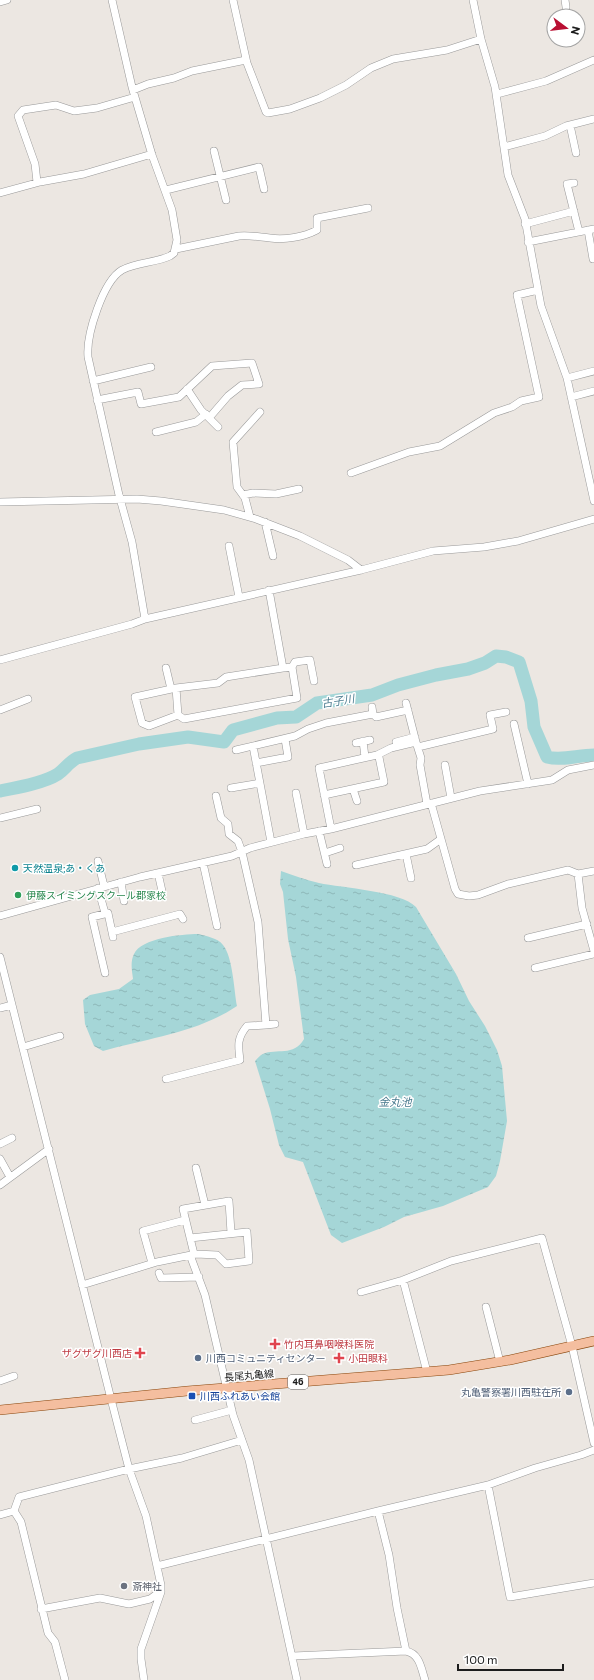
<svg xmlns="http://www.w3.org/2000/svg" width="594" height="1680" font-family="Commissioner,'Noto Sans JP',sans-serif">
  <style>
    .water { fill: url(#water-ripples) }
    .lines { fill: none; stroke-linecap: round; stroke-linejoin: round }
    .river { stroke: #a5d6d7; stroke-width: 13 }
    .minor-casing { stroke: #999; stroke-width: 8 }
    .major-casing { stroke: #88450b; stroke-width: 10 }
    .minor { stroke: #fff; stroke-width: 7 }
    .major { stroke: #f4be9f; stroke-width: 9 }
    .culture-dot { fill: #0f9aa8; stroke: #fff; stroke-width: 1.5 }
    .leisure-dot { fill: #2e9e5b; stroke: #fff; stroke-width: 1.5 }
    .health-dot { fill: #e0444e; stroke: #fff; stroke-width: 1.5 }
    .service-dot { fill: #5c6f8a; stroke: #fff; stroke-width: 1.5 }
    .transit-dot { fill: #1a4fb4; stroke: #fff; stroke-width: 1.5 }
    .worship-dot { fill: #6b7280; stroke: #fff; stroke-width: 1.5 }
    .labels { text-anchor: middle; stroke-width: 3; stroke-linejoin: round; paint-order: stroke }
    .shield { fill: #fff; stroke: #606060; stroke-width: 1 }
    .shield-label { font-size: 9px; font-weight: bold; fill: #1c1c1c }
    .culture-label { font-size: 10px; fill: #0d838f; stroke: #fff; text-anchor: start }
    .leisure-label { font-size: 10px; fill: #27864d; stroke: #fff; text-anchor: start }
    .health-label { font-size: 10px; fill: #be3a42; stroke: #fff; text-anchor: start }
    .service-label { font-size: 10px; fill: #4e5e75; stroke: #fff; text-anchor: start }
    .street-label { font-size: 10px; fill: #1c1c1c; stroke: #fff }
    .transit-label { font-size: 10px; fill: #164399; stroke: #fff; text-anchor: start }
    .worship-label { font-size: 10px; fill: #5b616d; stroke: #fff; text-anchor: start }
    .water-label { font-size: 11px; font-style: italic; fill: #47798d; stroke: #fff }
  </style>
  <defs>
    <pattern id="water-ripples" width="26" height="14" patternUnits="userSpaceOnUse"><rect width="26" height="14" fill="#a5d6d7"/><path d="M2 4q2-2 4 0t4 0M15 11q2-2 4 0t4 0" fill="none" stroke="#8db7b8"/></pattern>
  </defs>
  <rect width="100%" height="100%" fill="#ece7e2"/>
  <path class="water" d="M281 871C293 875 306 880 319 883 342 888 401 891 416 907L456 974 469 1001 485 1026 497 1050 502 1066 507 1121 500 1161 496 1176 488 1187 443 1206 404 1217 384 1227 342 1243 331 1235 303 1162 285 1157 279 1145 270 1109 255 1061C257 1059 260 1055 263 1054 276 1048 294 1057 304 1039L296 977 288 939 283 892 280 884Z
    M198 934C206 936 218 938 223 945 233 957 234 991 237 1006 197 1033 148 1038 103 1051L94 1046 85 1024 83 1000 90 995 119 989 133 979C132 971 130 962 134 954 141 938 182 934 198 934Z"/>
  <g class="lines">
    <path class="river" d="M0 791C16 788 44 783 58 774 65 769 69 762 77 758L139 744 188 737 224 742 233 730 277 718 296 717 317 703 372 695 398 685 436 675 468 669 485 663 496 656 506 657 519 662 531 701 534 727 547 757C562 761 578 755 594 755"/>
    <g class="minor-casing">
      <path id="minor" d="M112 0 132 87 152 155 172 210 177 240 174 253 170 256C155 263 137 262 122 270 103 281 86 335 88 357L119 495 132 542 145 619
        M233 0 247 63 266 112 268 113 290 109 320 98 346 85 371 68 393 59 447 50 481 39
        M473 0 481 39 495 87 508 175 525 219 541 306 567 378 594 501
        M565 0 566 7
        M0 2 7 0
        M133 90 148 84 174 78 192 71 246 60
        M497 94 546 81 594 60
        M570 125 576 153
        M504 147 545 136 566 126 594 119
        M214 151 226 200
        M37 182 35 164 18 116 23 110 56 105 74 111 97 108 135 97
        M574 183 567 184 579 232
        M166 190 259 167 264 189
        M0 193 40 182 84 174 152 154
        M525 224 574 211
        M588 230 593 259
        M528 242 594 229
        M176 249 239 236C250 235 259 237 270 238 285 240 304 237 317 230V218L368 208
        M567 378 594 371
        M93 381 151 367
        M187 389 201 410 218 427
        M571 397 594 391
        M97 400 138 392 141 404 179 397 212 366 252 363 259 384 242 385 228 396 209 418
        M156 432 196 422 206 414
        M351 473 409 452 440 446 494 413 512 407 521 401 539 397 517 295 538 290
        M243 495 253 493 276 494 299 489
        M0 502 137 499 161 501 224 510 256 519 300 536 348 560 361 570
        M250 517 245 498 237 487 233 442 260 412
        M265 522 273 556
        M229 546 239 597
        M269 590 283 668 292 667 297 698 184 719 178 715 176 688 218 683 226 677 283 668
        M0 660 132 624 145 619 361 570 433 551 484 547 518 541 594 519
        M292 667 295 662 310 660 314 681
        M166 668 171 689
        M176 688 135 697 142 723 149 726 178 715
        M406 703 416 742
        M372 707 373 714 376 717 408 710
        M0 710 28 699
        M514 724 528 784
        M363 741 365 757
        M396 742 415 737
        M356 743 370 740
        M253 746 271 842
        M418 747 493 729 490 715 506 712
        M236 750 295 736 308 729 326 723 373 714
        M256 763 288 757 285 739
        M445 765 451 798
        M231 788 260 783
        M353 789 357 801
        M296 793 304 834
        M324 795 384 782 379 757 377 755
        M431 803 455 889 458 894 469 896 478 895 508 884 568 870 578 874 594 871
        M0 818 37 809
        M331 829 319 768 377 755 391 748 416 742 421 758 420 765 427 804
        M319 831 327 864
        M325 853 340 848
        M406 854 411 878
        M98 861 104 886
        M203 863 217 926
        M356 865 427 849 441 839
        M158 873 162 891
        M578 874 582 908 594 951
        M121 882 124 901
        M98 888 105 913
        M0 916 140 877 232 856 250 848 304 834 331 829 480 791 552 780 568 770 594 765
        M112 932 180 914 183 919
        M528 938 587 924
        M0 957 111 1399 129 1469 146 1516 161 1585V1591L150 1599 129 1604 100 1598 41 1609
        M535 968 594 954
        M105 973 92 917 108 913 113 937
        M0 1008 12 1005
        M266 1025 275 1024
        M23 1047 60 1036
        M166 1079 240 1060C238 1045 237 1038 247 1026L266 1025 258 922 242 852 238 841 229 834 228 824 221 818 216 796
        M0 1144 12 1138
        M0 1159 10 1177
        M196 1168 205 1205
        M0 1185 49 1149
        M194 1254 183 1209 229 1201 231 1233
        M190 1255 205 1295 233 1415 249 1460 297 1680
        M152 1263 143 1231 185 1220
        M159 1273 161 1278 199 1277
        M403 1280 427 1372
        M82 1285 157 1262 196 1254 217 1255 226 1264 249 1261 247 1232 190 1238
        M361 1292 403 1280 451 1261 542 1238 572 1346 594 1443
        M486 1307 500 1362
        M0 1381 14 1376
        M195 1420 232 1410
        M488 1485 510 1597 594 1583
        M378 1511 389 1555 397 1608 406 1651
        M0 1515 14 1511
        M157 1566 378 1511 488 1485 535 1468 581 1455 594 1450
        M293 1656 406 1651C420 1654 421 1668 425 1680
        M65 1680 55 1642 48 1633 21 1522 14 1511 19 1497 129 1469 182 1458 242 1440
        M144 1680 141 1659V1649L161 1592"/>
    </g>
    <g class="major-casing">
      <path id="major" d="M0 1410 187 1391 449 1370 510 1360 594 1341"/>
    </g>
    <use href="#minor" class="minor"/>
    <use href="#major" class="major"/>
  </g>
  <circle class="culture-dot" cx="15" cy="868" r="4"/>
  <circle class="leisure-dot" cx="18" cy="895" r="4"/>
  <g class="health-dot">
    <path d="M273 1338h4v4h4v4h-4v4h-4v-4h-4v-4h4z"/>
    <path d="M138 1347h4v4h4v4h-4v4h-4v-4h-4v-4h4z"/>
    <path d="M337 1352h4v4h4v4h-4v4h-4v-4h-4v-4h4z"/>
  </g>
  <g class="service-dot">
    <circle cx="198" cy="1358" r="4"/>
    <circle cx="569" cy="1392" r="4"/>
  </g>
  <rect class="transit-dot" x="188" y="1392" width="8" height="8" rx="2"/>
  <circle class="worship-dot" cx="124" cy="1586" r="4"/>
  <g class="labels">
    <rect class="shield" x="288" y="1375" width="20" height="14" rx="3"/>
    <g class="shield-label">
      <text x="298" y="1385">46</text>
    </g>
    <g class="culture-label">
      <text x="23" y="872">天然温泉;あ・くあ</text>
    </g>
    <g class="leisure-label">
      <text x="26" y="899">伊藤スイミングスクール郡家校</text>
    </g>
    <g class="health-label">
      <text x="284" y="1348">竹内耳鼻咽喉科医院</text>
      <text x="132" y="1357" text-anchor="end">ザグザグ川西店</text>
      <text x="348" y="1362">小田眼科</text>
    </g>
    <g class="service-label">
      <text x="206" y="1362">川西コミュニティセンター</text>
      <text x="561" y="1396" text-anchor="end">丸亀警察署川西駐在所</text>
    </g>
    <g class="street-label">
      <text transform="translate(249 1375) rotate(-5)" y="4">長尾丸亀線</text>
    </g>
    <g class="transit-label">
      <text x="200" y="1400">川西ふれあい会館</text>
    </g>
    <g class="worship-label">
      <text x="132" y="1590">斎神社</text>
    </g>
    <g class="water-label">
      <text transform="translate(338 701) rotate(-9)" y="4">古子川</text>
      <text x="395" y="1106">金丸池</text>
    </g>
  </g>
  <g transform="translate(566 28) rotate(105)"><circle r="19" fill="#ffffff" stroke="#a4a4a4"/>
  <path d="M0-3L7 15L0 10L-7 15Z" fill="#b90f32"/>
  <text y="-6" font-size="11" font-weight="bold" text-anchor="middle" fill="#1c1c1c">N</text>
  </g>
  <path d="M458 1664v6h105v-6" fill="none" stroke="#1c1c1c" stroke-width="2"/>
  <text x="464" y="1664" font-size="12" fill="#1c1c1c" stroke="#ffffff" stroke-width="3" paint-order="stroke">100 m</text>
</svg>
